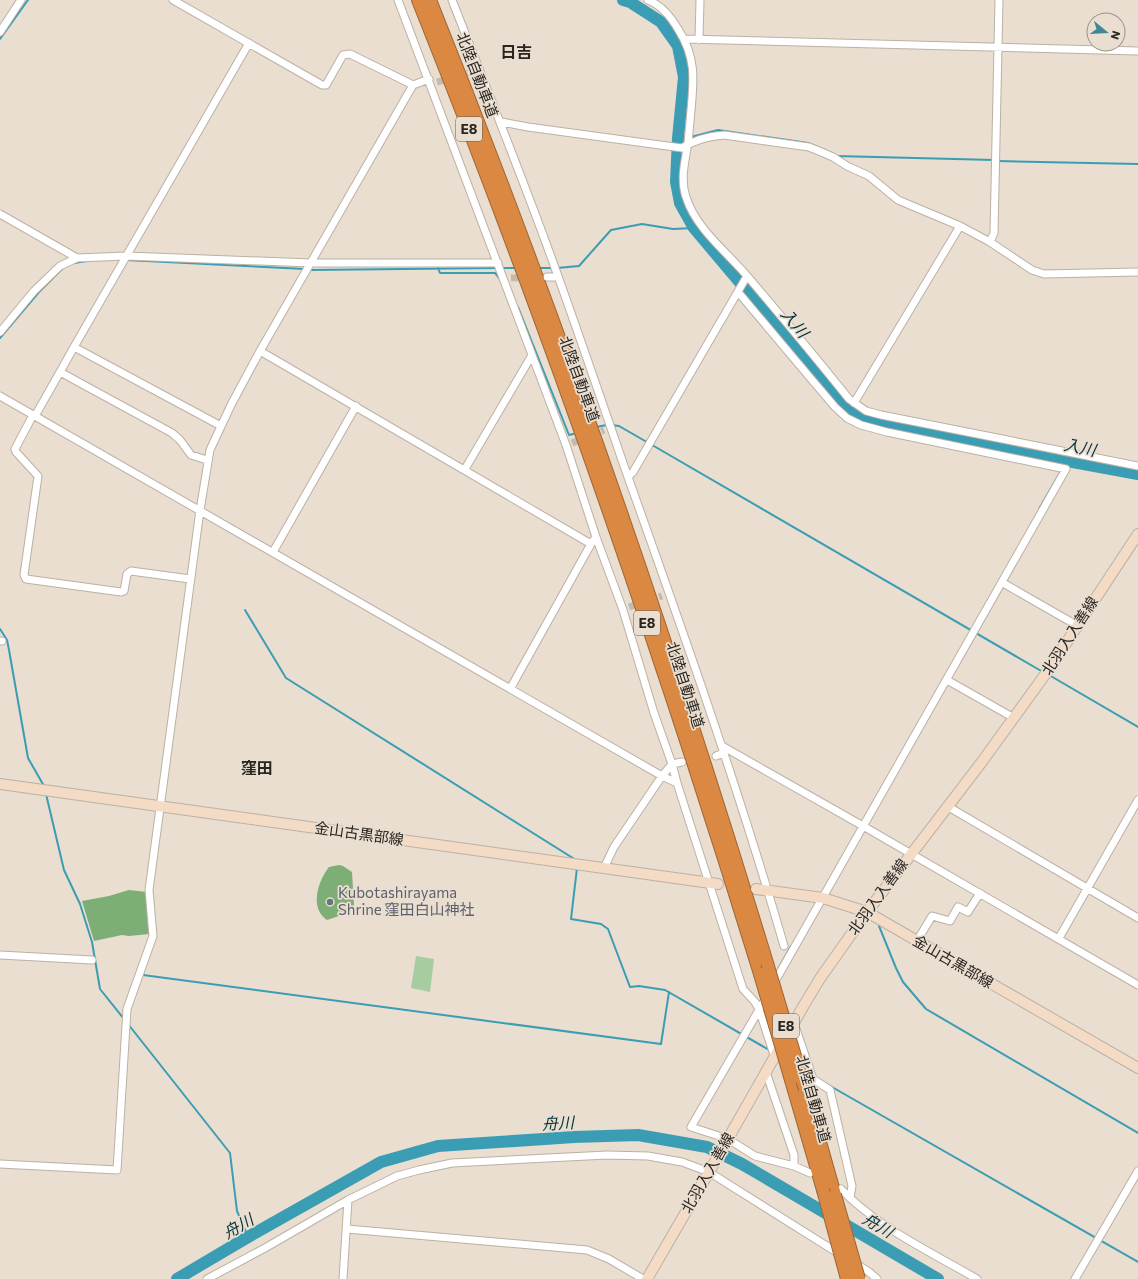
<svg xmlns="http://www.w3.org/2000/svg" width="1138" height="1279" font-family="Commissioner,'Noto Sans JP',sans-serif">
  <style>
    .green { fill: #a6cca0 }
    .forest { fill: #7dae76 }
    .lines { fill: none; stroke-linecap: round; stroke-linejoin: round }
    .stream { stroke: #3b9db3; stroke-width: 2 }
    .river { stroke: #3b9db3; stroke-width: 12 }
    .street-tunnel { stroke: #c3b9ad; stroke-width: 7; stroke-dasharray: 7 3.5; stroke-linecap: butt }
    .street-casing { stroke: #bbb1a4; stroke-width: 9 }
    .secondary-casing { stroke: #bbb1a4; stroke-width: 12 }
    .highway-casing { stroke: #9c6536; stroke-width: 14 }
    .street { stroke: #fff; stroke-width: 7 }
    .secondary { stroke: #f4dbc6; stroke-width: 10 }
    .highway { stroke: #da8842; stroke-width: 12 }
    .highway-bridge-casing { stroke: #9c6536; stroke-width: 14; stroke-linecap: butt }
    .highway-bridge { stroke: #da8842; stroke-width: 12 }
    .worship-dot { fill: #6b7280; stroke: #e9ded0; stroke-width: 1.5 }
    .labels { text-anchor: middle; stroke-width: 3.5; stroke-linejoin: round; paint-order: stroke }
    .shield { fill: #e9ded0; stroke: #635c55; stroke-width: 1 }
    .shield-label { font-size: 14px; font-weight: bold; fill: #292520 }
    .street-label { font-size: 15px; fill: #292520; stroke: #e9ded0 }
    .worship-label { font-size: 15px; fill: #5b616d; stroke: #e9ded0; text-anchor: start }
    .neighbourhood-label { font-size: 16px; font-weight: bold; fill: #292520; stroke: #e9ded0 }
    .water-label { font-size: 16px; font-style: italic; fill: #03323b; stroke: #e9ded0 }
  </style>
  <rect width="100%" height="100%" fill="#e9ded0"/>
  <path class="green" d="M416 956 434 959 430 992 411 988Z"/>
  <path class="forest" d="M339 865 343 866 352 872 354 906 348 913 327 920C309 908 318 881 329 867Z
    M129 890 147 892 149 934 129 936 122 935 94 941 82 901 109 896Z"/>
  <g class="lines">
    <path class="stream" d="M0 39 28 0
      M691 137 718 130 808 143 825 150
      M678 138H686
      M836 156 994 160
      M998 161 1138 164
      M106 260H121
      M126 260 305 269
      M74 263 87 261
      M438 268 440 273H495L501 280
      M501 268H517
      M537 268H553
      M557 268 579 266 611 230 642 224 673 229 694 228
      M310 270 497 268
      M518 307 569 435 577 433
      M0 338 39 292 64 267
      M612 425 619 426 659 449 1043 672
      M596 427 607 425
      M1063 467 1066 461
      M1039 509 1061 471
      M245 610 286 678 576 860
      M0 629 7 640 9 650 28 758 44 786
      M1049 675 1138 727
      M46 794 64 870 80 904 92 942 100 989 124 1019
      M577 868 571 919 601 924 608 929 630 987 639 986 665 990 771 1051
      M879 926 896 968 903 982 926 1009 1138 1133
      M776 973 791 946
      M143 975 661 1044 669 992
      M128 1024 230 1153 237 1211 248 1237
      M825 1083 1138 1262"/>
    <path class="river" d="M623 0 630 2 661 22 678 46 684 77 678 138 676 182 680 203 694 228 841 402 859 416 876 424 1007 450 1138 474
      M177 1279 248 1237 381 1162 438 1146 574 1137 638 1135 707 1147 742 1164 938 1279"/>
    <path class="street-tunnel" d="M437 82 471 72
      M511 278 547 277
      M572 443 604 430
      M629 607 662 596"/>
    <g class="street-casing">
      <path id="street" d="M173 0 322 85H326L343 55 350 54 413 85
        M398 0 566 445 596 537 623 610 654 713 672 764 677 783 743 989 755 1002 759 1009 775 1058
        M452 0C485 84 519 169 550 254 575 323 599 393 623 463 680 623 737 783 784 946
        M648 0C661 5 671 17 678 29 696 57 694 79 691 110 690 121 689 133 688 143 685 161 680 179 686 197 696 229 727 252 748 277 782 317 816 358 849 399L866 411 881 415 1138 466
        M0 32 21 0
        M685 39 1138 51
        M699 40 700 0
        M471 72 479 69
        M501 122 528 127 682 148C694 140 710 136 724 135L809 147 819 151 833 157 847 166 869 176 898 200 960 226 990 242 1032 270 1044 274 1138 272
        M0 214 77 258
        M990 242 994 233 999 0
        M547 277H558
        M738 292 807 374 835 407 847 418 861 425 887 432 1066 469 773 985
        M0 332 34 291 60 266 77 258 126 256 311 263H498
        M74 347 249 43
        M260 351 591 544 596 537
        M60 372 74 347 221 426
        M0 396 662 776 677 783
        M854 403 960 226
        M33 415 15 449 16 452 38 476 24 575 26 579 121 592 124 591 127 574 131 571 190 579
        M35 416 60 372 172 433 180 440 191 455 207 460
        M465 469 532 355
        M628 477 633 472 747 276
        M273 552 356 406
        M1003 583 1078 626
        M0 641H2
        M947 680 1014 718
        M510 689 591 544
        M722 746 863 826 1138 985
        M716 756 724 753
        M947 806 1138 918
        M604 868 614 847 662 776 672 764 682 762
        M1059 938 1138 800
        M917 941 932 916 950 921 958 907 968 912 980 893
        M0 955 92 960
        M767 996 691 1127 728 1139 755 1156 794 1166 810 1173
        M794 1023 813 1079 830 1090 852 1186 850 1198 841 1189
        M766 1072 794 1155V1166
        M0 1164 117 1170 127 1009 153 936 149 890 200 510 210 450 231 405 260 351 413 85 429 79
        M850 1198C887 1232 934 1254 977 1279
        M347 1229 587 1250 609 1259 643 1279
        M855 1263 869 1272 877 1279
        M207 1279 265 1248 348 1200 397 1176 419 1170 452 1163 607 1155 648 1156 682 1162 709 1172 841 1255
        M343 1279 348 1200
        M1075 1279 1138 1171"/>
    </g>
    <g class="secondary-casing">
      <path id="secondary" d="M0 784 718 884
        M756 889 823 898 867 912 1138 1068
        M647 1279 709 1172 804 1005 821 977 867 912 981 763 1047 672 1138 534"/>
    </g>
    <g class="highway-casing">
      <path id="highway" d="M418 0C546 320 659 645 760 974
        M430 0C557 316 668 637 767 963
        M791 1080 823 1190
        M805 1089 835 1195"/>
    </g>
    <use href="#street" class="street"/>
    <use href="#secondary" class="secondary"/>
    <use href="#highway" class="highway"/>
    <g class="highway-bridge-casing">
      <path id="highway-bridge" d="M767 963 805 1089
        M760 974 791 1080
        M823 1190 847 1279
        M835 1195 859 1279"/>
    </g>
    <use href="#highway-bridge" class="highway-bridge"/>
  </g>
  <circle class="worship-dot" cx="330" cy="902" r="4"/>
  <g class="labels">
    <g class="shield">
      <rect x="456" y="117" width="26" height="24" rx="3"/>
      <rect x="634" y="611" width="26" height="24" rx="3"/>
      <rect x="773" y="1014" width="26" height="24" rx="3"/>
    </g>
    <g class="shield-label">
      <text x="469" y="134">E8</text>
      <text x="647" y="628">E8</text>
      <text x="786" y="1031">E8</text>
    </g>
    <g class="street-label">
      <text transform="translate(477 75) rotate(69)" y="5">北陸自動車道</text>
      <text transform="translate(579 379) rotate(70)" y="5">北陸自動車道</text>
      <text transform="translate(1070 636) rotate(-57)" y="5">北羽入入善線</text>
      <text transform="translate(685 685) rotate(72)" y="5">北陸自動車道</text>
      <text transform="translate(359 834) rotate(8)" y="5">金山古黒部線</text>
      <text transform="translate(878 897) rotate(-54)" y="5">北羽入入善線</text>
      <text transform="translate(953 962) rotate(30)" y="5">金山古黒部線</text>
      <text transform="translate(813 1099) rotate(74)" y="5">北陸自動車道</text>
      <text transform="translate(708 1173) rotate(-60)" y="5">北羽入入善線</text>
    </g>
    <g class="worship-label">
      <text x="338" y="898">Kubotashirayama<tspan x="338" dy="17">Shrine 窪田白山神社</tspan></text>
    </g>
    <g class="neighbourhood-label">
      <text x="516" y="58">日吉</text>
      <text x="257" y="774">窪田</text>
    </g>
    <g class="water-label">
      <text transform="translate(795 323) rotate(50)" y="6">入川</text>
      <text transform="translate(1080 447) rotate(11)" y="6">入川</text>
      <text transform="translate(558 1123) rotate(-3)" y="6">舟川</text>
      <text transform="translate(878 1225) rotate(30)" y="6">舟川</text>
      <text transform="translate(238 1226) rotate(-30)" y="6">舟川</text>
    </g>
  </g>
  <g transform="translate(1106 32) rotate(108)"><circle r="19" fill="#e9ded0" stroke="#9c948a"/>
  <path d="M0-3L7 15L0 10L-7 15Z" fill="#428894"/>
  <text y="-6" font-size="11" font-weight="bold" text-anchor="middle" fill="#292520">N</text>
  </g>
</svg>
